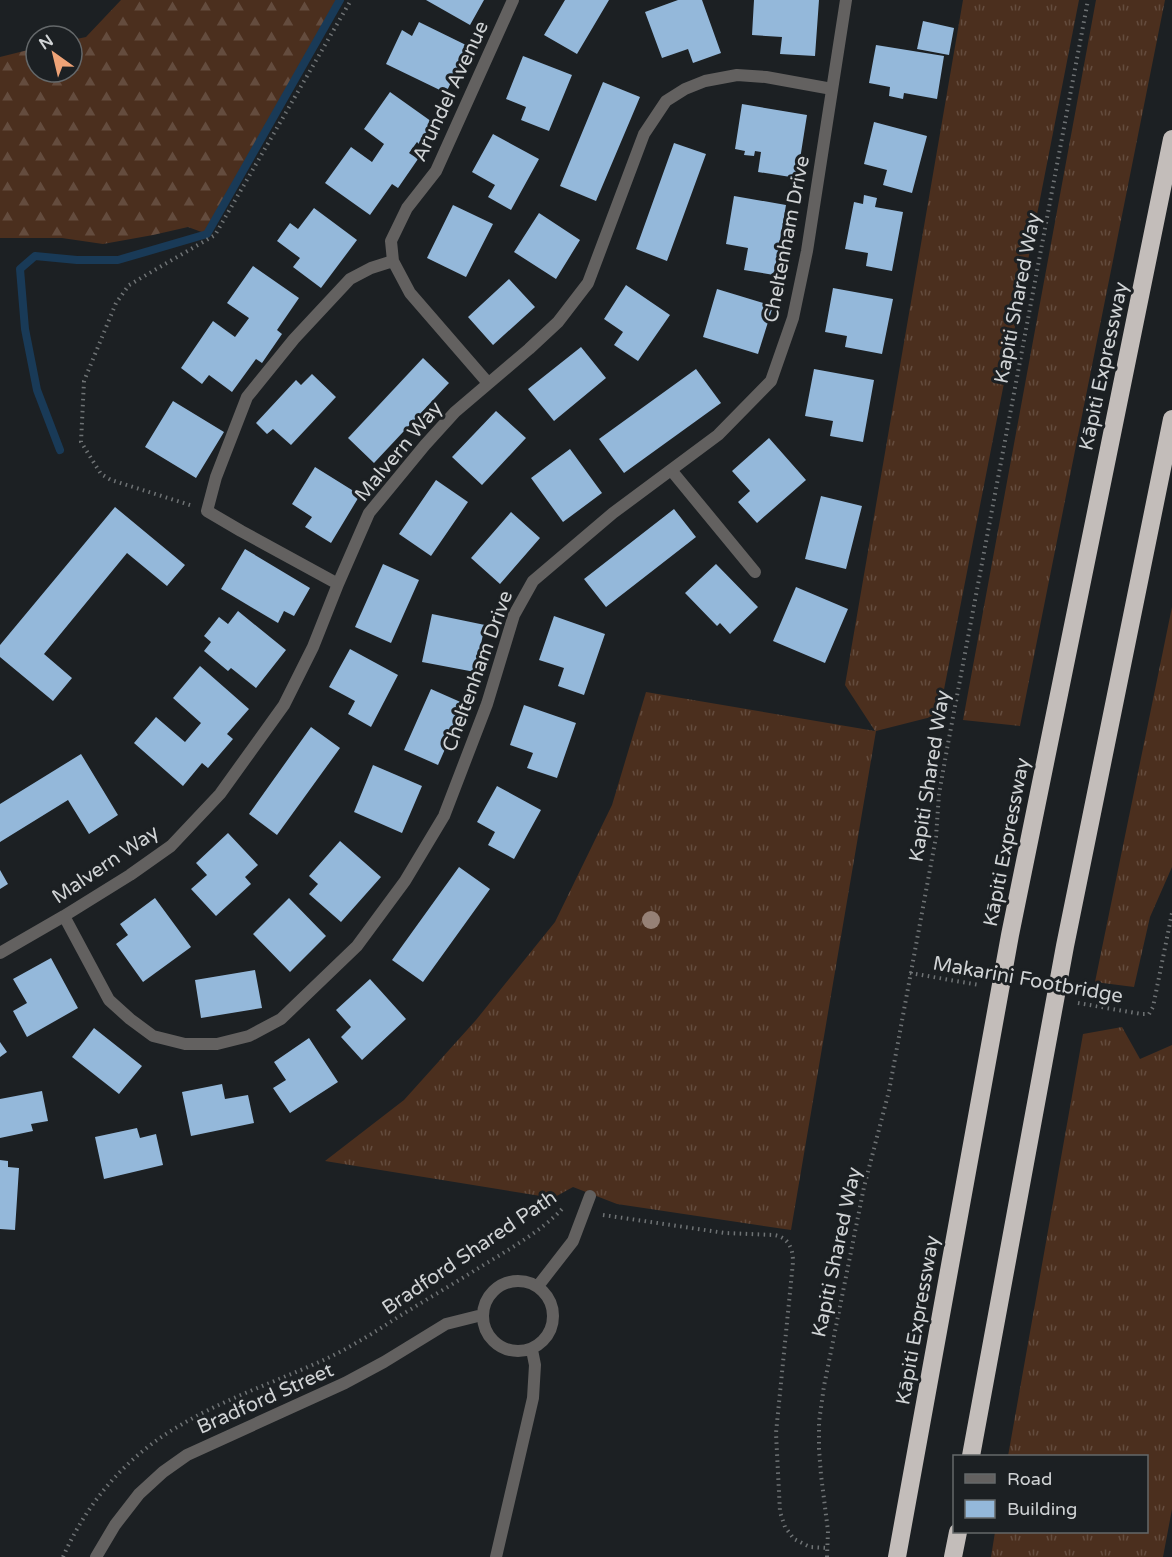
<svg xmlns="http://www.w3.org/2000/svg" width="1172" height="1557" font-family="'Varela Round',sans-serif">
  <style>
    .grass { fill: url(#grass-tufts) }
    .forest { fill: url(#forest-firs) }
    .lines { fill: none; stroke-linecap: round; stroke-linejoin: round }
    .stream { stroke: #193a57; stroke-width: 8 }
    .building { fill: #94b8da }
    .path { stroke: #6f7375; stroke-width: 4; stroke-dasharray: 1.5 4.5; stroke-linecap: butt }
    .minor { stroke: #636160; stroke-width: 12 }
    .motorway { stroke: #c3bdba; stroke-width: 18 }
    .tree { fill: #968176 }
    .labels { text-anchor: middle; stroke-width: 6; stroke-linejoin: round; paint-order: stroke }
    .street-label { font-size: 20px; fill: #d0d3d5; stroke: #1c2023 }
  </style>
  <defs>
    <pattern id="grass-tufts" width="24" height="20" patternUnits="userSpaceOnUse" patternTransform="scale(1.5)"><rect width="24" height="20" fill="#4b2f1e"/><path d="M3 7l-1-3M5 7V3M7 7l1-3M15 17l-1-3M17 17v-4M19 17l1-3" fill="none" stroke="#644c3e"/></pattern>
    <pattern id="forest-firs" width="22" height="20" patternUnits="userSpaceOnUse" patternTransform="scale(1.5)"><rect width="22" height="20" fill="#4b2f1e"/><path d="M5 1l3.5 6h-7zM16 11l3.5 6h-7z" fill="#644c3e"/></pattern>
  </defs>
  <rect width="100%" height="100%" fill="#1c2023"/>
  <path class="grass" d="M963 0H1079L939 715 876 731 791 1230 617 1204 573 1187 553 1198 325 1161 404 1100 476 1020 555 922 612 805 646 692 875 731 845 685Z
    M1096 0H1165L1020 726 963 720Z
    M1172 607V867L1150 917 1134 987 1095 982Z
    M1122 1027 1140 1059 1172 1045V1509L1163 1557H991L995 1532H1146V1456H1008L1083 1034Z"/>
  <path class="forest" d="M121 0H340L207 234 188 227 153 235 103 244 62 238H0V57L36 48V72H72V40L86 37Z"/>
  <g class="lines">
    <path class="stream" d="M60 450 37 390 25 329 20 269 35 256 77 260H118L207 234 340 0"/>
  </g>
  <path class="building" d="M426 0H484L470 25Z
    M565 0H609L577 54 544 35Z
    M678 0H702L721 53 693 63 688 49 662 58 645 12Z
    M754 0H819L815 56 780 54 782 37 752 35Z
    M923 21 954 28 949 55 917 49Z
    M419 22 468 46 446 93 386 64 402 30 412 36Z
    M876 45 944 56 937 99 904 93 903 99 889 96 890 87 869 83Z
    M523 56 572 75 549 131 521 120 526 107 506 99Z
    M603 82 640 97 596 201 560 186Z
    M390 92 435 124 420 145 417 142 409 153 418 159 398 188 392 184 370 215 325 183 351 147 372 162 384 144 364 129Z
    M742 104 807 115 797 178 758 172 761 152 755 151 754 156 744 155 745 151 735 149Z
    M874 122 927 136 912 193 883 185 887 170 864 164Z
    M493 134 539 159 511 210 488 197 495 185 472 172Z
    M674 143 706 154 667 261 636 249Z
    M864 195 877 198 875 207 903 212 892 271 866 266 868 253 845 249 854 202 863 204Z
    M734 196 786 205 774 275 744 270 748 248 726 244Z
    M453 205 493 224 466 277 427 258Z
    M314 208 357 240 321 288 293 267 300 258 277 241 290 223 298 229Z
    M539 213 580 240 556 279 514 252Z
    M253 266 299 298 277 330 282 334 262 363 256 359 232 392 209 375 202 384 181 368 213 321 235 337 249 318 227 303Z
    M509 279 535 307 493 345 468 317Z
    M626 285 670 315 638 361 614 345 623 332 604 319Z
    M833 288 893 299 882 354 845 347 847 336 825 332Z
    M717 289 773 306 758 354 703 337Z
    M581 347 606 378 554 421 528 389Z
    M423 358 449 383 374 463 348 438Z
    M696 369 721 403 624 473 599 439Z
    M814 369 874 380 863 442 830 436 833 421 805 416Z
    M312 374 336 397 291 445 273 429 267 434 256 423 296 380 301 385Z
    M173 401 224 432 196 478 145 447Z
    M496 411 526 438 482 485 452 457Z
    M769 438 806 480 757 523 738 502 750 491 732 471Z
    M570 449 602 493 563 522 531 478Z
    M315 467 360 495 331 543 305 527 312 517 292 504Z
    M436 480 468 502 431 556 399 534Z
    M821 496 862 506 846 569 805 559Z
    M115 507 185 565 167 586 127 553 44 654 72 678 53 701 0 657V645Z
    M674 509 696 537 606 607 584 579Z
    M511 512 540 538 500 584 471 558Z
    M245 549 310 588 294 616 284 611 278 623 221 589Z
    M383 564 419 580 391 643 355 627Z
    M716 564 758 607 730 634 720 623 717 626 685 593Z
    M796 587 848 609 825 663 773 641Z
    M238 611 286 650 256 688 231 668 228 671 204 651 211 642 204 636 219 617 228 624Z
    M432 614 485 625 475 672 422 662Z
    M554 616 605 634 584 695 558 686 564 668 539 660Z
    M350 649 398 675 371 727 348 714 355 701 329 687Z
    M200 666 249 709 227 734 233 739 208 768 202 763 183 786 134 743 156 717 185 742 201 723 173 698Z
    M431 689 465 704 438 765 404 750Z
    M524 705 576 723 557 778 527 768 533 753 510 745Z
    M311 727 340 748 277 835 249 814Z
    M81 754 118 815 89 834 68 800 0 842V804Z
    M373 765 422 786 402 833 354 812Z
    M497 786 541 810 514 859 488 845 495 832 477 822Z
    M228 833 258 865 245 877 251 884 216 916 191 889 207 875 196 863Z
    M340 841 381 877 341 922 309 894 318 884 309 876Z
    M459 867 490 889 423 982 392 960Z
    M0 870 8 884 0 889Z
    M155 898 191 947 143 982 116 944 128 935 120 924Z
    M289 898 326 936 290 972 253 934Z
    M51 958 78 1008 27 1037 13 1011 27 1003 13 979Z
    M255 970 262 1008 201 1018 195 980Z
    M370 979 406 1019 362 1060 341 1037 351 1027 336 1010Z
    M94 1028 142 1066 119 1094 72 1057Z
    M309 1038 338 1082 290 1113 273 1088 286 1080 274 1062Z
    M0 1042 7 1052 0 1057Z
    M222 1084 225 1099 248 1095 254 1123 191 1136 182 1092Z
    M42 1091 48 1121 31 1124 33 1131 0 1138V1099Z
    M137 1128 140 1138 156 1134 163 1165 104 1179 95 1137Z
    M0 1160 8 1161V1167L19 1168 15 1230 0 1229Z"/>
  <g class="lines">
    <path class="path" d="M190 505 111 480 101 474 81 442 84 381 116 303 129 285 215 235 351 0
      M910 973 979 985
      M1078 1003 1141 1014H1149L1153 1007 1172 913
      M603 1215 725 1233 774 1235C788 1237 793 1248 793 1262L776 1433 780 1512 785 1527 794 1539 810 1547 828 1548
      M63 1557C87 1502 127 1456 179 1426 227 1397 282 1380 332 1356 354 1345 375 1332 395 1319 422 1302 450 1286 477 1269 503 1253 542 1231 562 1209
      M827 1557 828 1531 821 1475 819 1449V1422L824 1386 864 1187 889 1091 936 837 939 794 947 749 1088 0"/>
    <path class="minor" d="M488 383 410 293 393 261 391 241 407 208 436 171 513 0
      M671 470 755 572
      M338 584 241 531 207 511 216 477 247 397 294 339 350 279 371 268 393 261
      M64 916 109 1000 130 1019 153 1036 185 1044H217L249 1036 281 1019 357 946 405 881 444 816 487 704 514 615 533 581 613 513 718 435 771 381 793 318 807 251 846 0
      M0 953 64 916 130 875 171 846 220 794 284 705 313 647 338 584 369 513 425 445 455 412 529 349 558 322 588 283 644 134 666 101 685 89 705 81 737 75 766 77 832 89
      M483 1316a35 35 0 1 1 70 0a35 35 0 1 1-70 0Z
      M538 1286 573 1241 590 1196
      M96 1557 115 1525 139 1494 163 1472 187 1455 345 1383 384 1362 446 1324 482 1315
      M496 1557 533 1398 535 1365 532 1350"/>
    <path class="motorway" d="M971 1456 1065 946 1172 419
      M897 1557 1010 935 1172 139
      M953 1557 958 1532"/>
  </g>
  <circle class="tree" cx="651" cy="920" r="9"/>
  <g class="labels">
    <g class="street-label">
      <text transform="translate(450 91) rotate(-65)" y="7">Arundel Avenue</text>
      <text transform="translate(786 239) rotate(-79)" y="7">Cheltenham Drive</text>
      <text transform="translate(1017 298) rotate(-79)" y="7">Kapiti Shared Way</text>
      <text transform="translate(1103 366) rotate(-78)" y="7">Kāpiti Expressway</text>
      <text transform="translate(398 451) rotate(-50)" y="7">Malvern Way</text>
      <text transform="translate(477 671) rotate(-70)" y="7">Cheltenham Drive</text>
      <text transform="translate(929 776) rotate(-81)" y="7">Kapiti Shared Way</text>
      <text transform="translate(1006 842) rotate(-79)" y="7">Kāpiti Expressway</text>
      <text transform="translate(105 864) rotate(-34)" y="7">Malvern Way</text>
      <text transform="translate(1028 979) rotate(10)" y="7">Makarini Footbridge</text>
      <text transform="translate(469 1252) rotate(-34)" y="7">Bradford Shared Path</text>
      <text transform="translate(836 1252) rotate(-78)" y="7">Kapiti Shared Way</text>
      <text transform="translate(917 1320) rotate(-80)" y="7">Kāpiti Expressway</text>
      <text transform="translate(265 1398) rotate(-24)" y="7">Bradford Street</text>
    </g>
  </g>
  <rect x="953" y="1455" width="195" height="78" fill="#1c2023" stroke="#64686a" stroke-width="1.5"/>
  <rect x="965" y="1474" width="30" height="9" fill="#636160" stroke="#64686a" stroke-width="1.5"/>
  <text x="1007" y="1485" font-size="18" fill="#d0d3d5">Road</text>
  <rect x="965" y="1500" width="30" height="18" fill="#94b8da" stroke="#64686a" stroke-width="1.5"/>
  <text x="1007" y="1515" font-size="18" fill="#d0d3d5">Building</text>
  <g transform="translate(54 54) rotate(326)"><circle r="28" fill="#1c2023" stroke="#64686a" stroke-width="1.5"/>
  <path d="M0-4.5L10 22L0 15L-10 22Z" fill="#efa377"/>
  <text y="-9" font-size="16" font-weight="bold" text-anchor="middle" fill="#d0d3d5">N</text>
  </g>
</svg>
